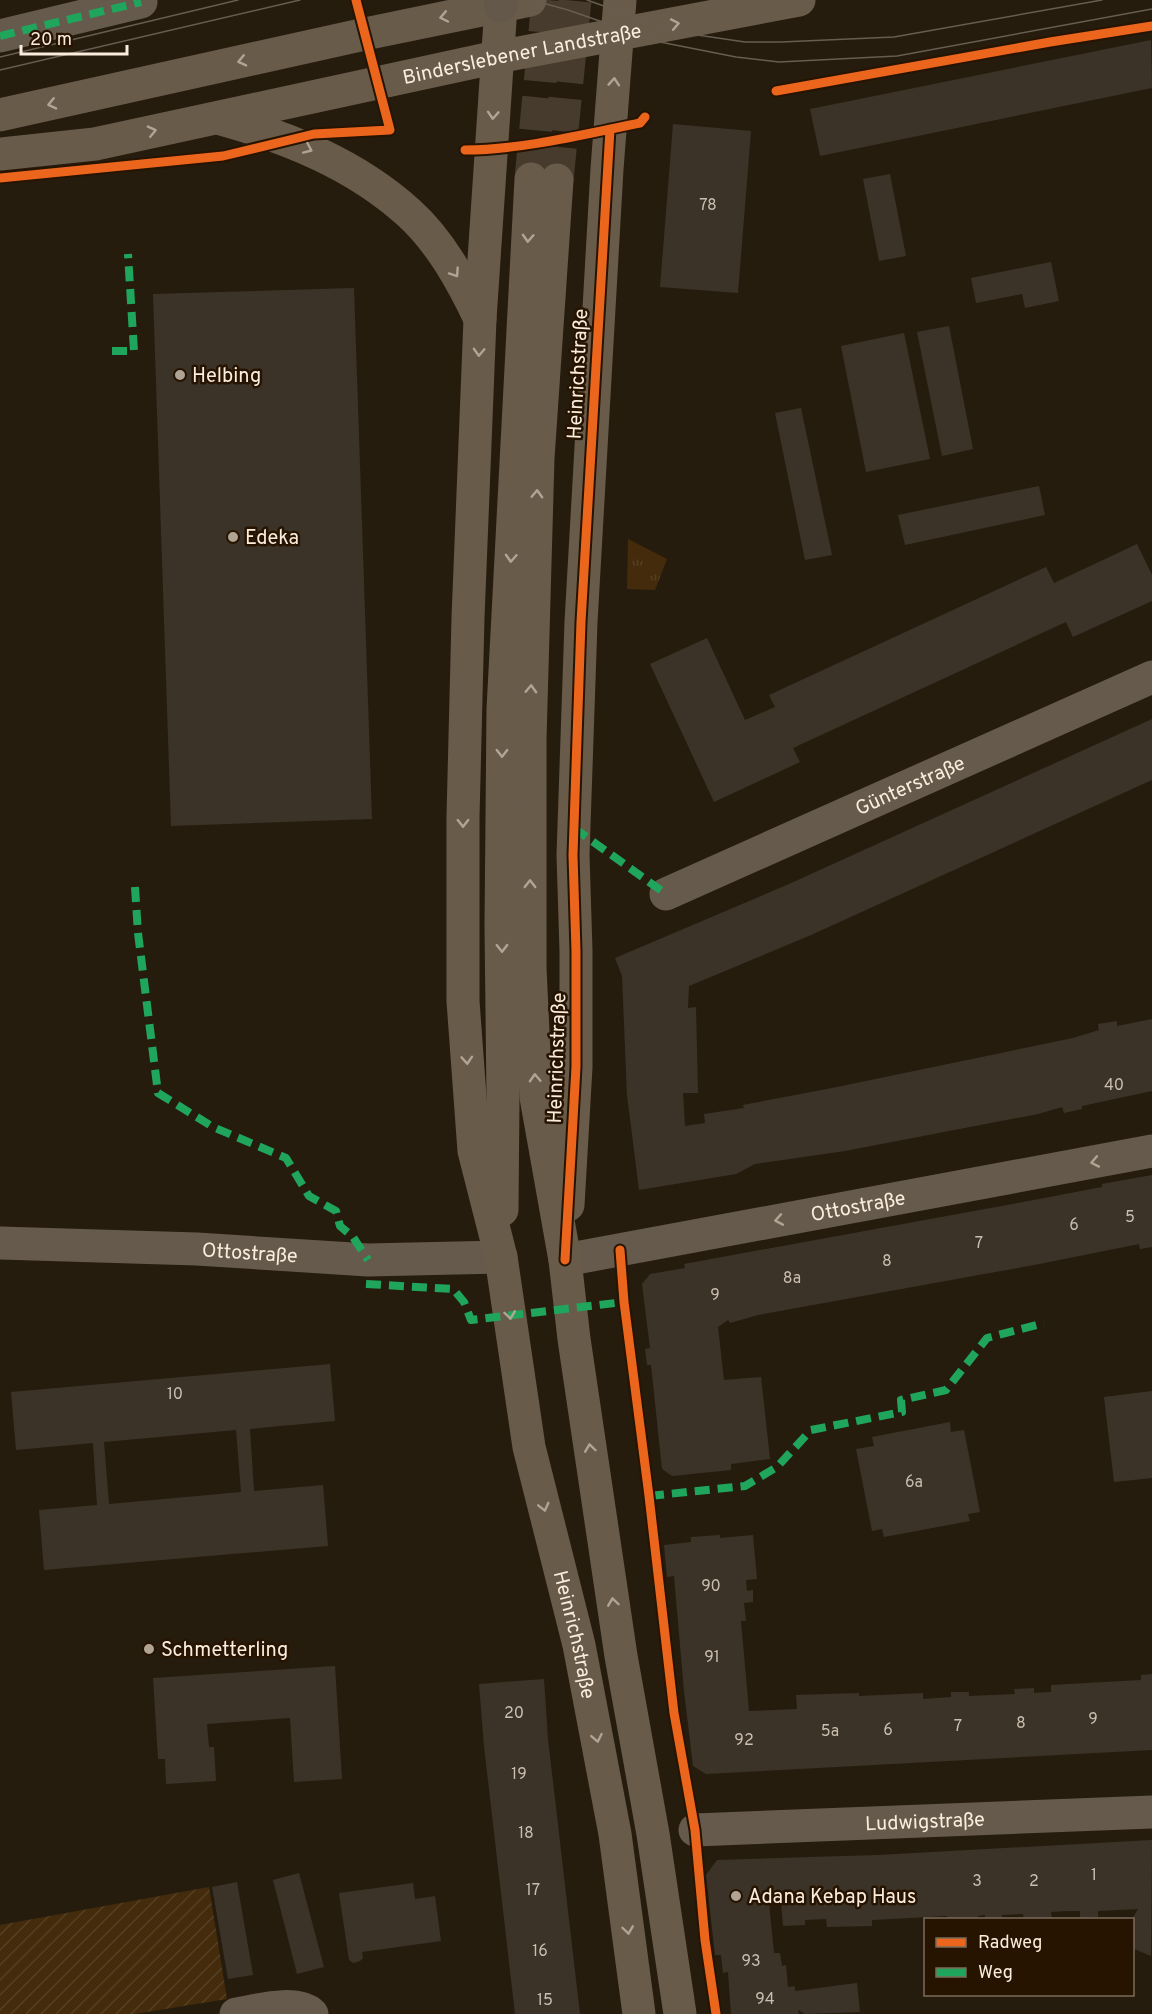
<svg xmlns="http://www.w3.org/2000/svg" width="1152" height="2014" font-family="Overpass,sans-serif">
  <style>
    .grass { fill: url(#grass-tufts) }
    .garden { fill: url(#garden-furrows) }
    .building { fill: #3c3328; fill-rule: evenodd }
    .lines { fill: none; stroke-linecap: round; stroke-linejoin: round }
    .secondary-tunnel { stroke: #463b2d; stroke-width: 33; stroke-dasharray: 33 16; stroke-linecap: butt }
    .street { stroke: #665a4c; stroke-width: 33 }
    .secondary { stroke: #695b4a; stroke-width: 33 }
    .highway { stroke: #64584a; stroke-width: 33 }
    .tram { stroke: #675d50; stroke-width: 1.5 }
    .quiet { stroke: #20a55d; stroke-width: 8; stroke-dasharray: 15 8; stroke-linecap: butt }
    .cycleway-casing { stroke: #271400; stroke-width: 13 }
    .cycleway { stroke: #eb651d; stroke-width: 9 }
    .oneway { stroke: #b2a494 }
    .oneway2 { stroke: #b0a495 }
    .poi-dot { fill: #b0a495; stroke: #271400; stroke-width: 2 }
    .labels { text-anchor: middle; stroke-width: 5; stroke-linejoin: round; paint-order: stroke }
    .number-label { font-size: 16px; fill: #cabeb0 }
    .street-label { font-size: 20px; fill: #faedde; stroke: #271400 }
    .poi-label { font-size: 20px; fill: #faedde; stroke: #271400; text-anchor: start }
  </style>
  <defs>
    <pattern id="grass-tufts" width="24" height="20" patternUnits="userSpaceOnUse" patternTransform="scale(1.5)"><rect width="24" height="20" fill="#432b0c"/><path d="M3 7l-1-3M5 7V3M7 7l1-3M15 17l-1-3M17 17v-4M19 17l1-3" fill="none" stroke="#564023"/></pattern>
    <pattern id="garden-furrows" width="10" height="10" patternUnits="userSpaceOnUse" patternTransform="scale(1.5)"><rect width="10" height="10" fill="#432b0c"/><path d="M-1 1l2-2M0 10L10 0M9 11l2-2" fill="none" stroke="#564023"/></pattern>
  </defs>
  <rect width="100%" height="100%" fill="#261c0e"/>
  <path class="grass" d="M628 539 667 559 655 590 627 589Z"/>
  <path class="garden" d="M209 1887 227 1999 135 2014H0V1925Z"/>
  <path class="building" d="M1151 40 1152 88 820 156 810 109Z
    M673 124 751 131 738 293 660 287Z
    M890 174 906 256 879 261 863 179Z
    M1051 262 1059 301 1025 308 1022 294 976 303 971 278Z
    M354 288 372 819 171 826 153 294Z
    M949 326 973 449 942 456 917 332Z
    M904 333 930 459 866 472 841 346Z
    M801 408 832 555 805 560 775 413Z
    M1039 486 1045 515 905 545 898 515Z
    M1137 544 1152 575V601L1073 637 1066 622 793 748 800 762 714 802 650 664 707 638 745 720 775 707 769 695 1046 567 1054 583Z
    M1152 719V780L811 935 689 986 688 1008 696 1007 698 1093H683L685 1126 705 1123 704 1114 744 1108 743 1105 832 1088 1073 1038 1099 1030 1098 1024 1117 1021V1026L1152 1019V1091L1082 1106V1109L1064 1113 1062 1107 1038 1114 845 1151 755 1164 736 1174 639 1190 627 1095 622 976 615 958 789 884Z
    M1152 1175V1247L1140 1249 1139 1244 1034 1265 758 1315 730 1323 728 1320 718 1327 724 1380 761 1377 770 1459 731 1464V1470L672 1476 662 1469 651 1365H647L645 1349 650 1348 642 1284 650 1274 685 1268 684 1264 1023 1202 1102 1187V1184Z
    M330 1364 335 1421 250 1429 254 1491 323 1485 328 1546 44 1570 39 1510 97 1505 93 1443 16 1450 11 1392ZM236 1430 241 1492 109 1504 104 1442Z
    M1152 1391V1478L1114 1482 1104 1397Z
    M950 1422 951 1432 964 1430 980 1512 968 1514 970 1521 884 1537 882 1529 872 1531 856 1449 874 1446 872 1437Z
    M720 1535V1538L753 1535 757 1579 746 1580 747 1591 753 1590V1602L744 1603 746 1621H741L749 1711 797 1709 796 1695 859 1693V1696L923 1693V1699L951 1697V1692H969V1696L1015 1694 1014 1689 1034 1688V1693L1051 1692V1685L1141 1680V1675L1152 1674V1750L706 1774 693 1766 684 1691 674 1576 667 1577 664 1545 691 1542V1537Z
    M335 1666 342 1779 294 1782 290 1718 207 1724 209 1747H214L216 1781 166 1784 165 1759H158L153 1678Z
    M544 1679 548 1739 580 2014H515L484 1746 479 1684Z
    M1152 1840 1151 1956 1132 1948V1919L1138 1909 1098 1911V1917L1080 1918V1911H1067L1051 1912 1052 1920H1024L1023 1914 1002 1915V1920H985V1915L978 1916V1920H947V1916L872 1920V1926L827 1927 826 1919 805 1920V1925L783 1926 781 1902 769 1903 774 1953H780L782 1966 786 1965 788 1987 795 1986V1991L857 1983 860 2012 805 2014 798 2010 799 2014H731L728 1972 723 1973 721 1955H715L706 1875 717 1860 878 1855Z
    M299 1873 324 1967 297 1974 273 1880Z
    M237 1882 253 1975 228 1979 212 1887Z
    M413 1883 415 1899 435 1896 441 1941 362 1952 363 1958 360 1961 353 1963 349 1960 339 1893Z"/>
  <g class="lines">
    <path class="secondary-tunnel" d="M531 179 548 0
      M557 180 575 0"/>
    <g class="street">
      <path d="M0 36 141 2"/>
      <path id="s1" d="M666 894 1152 677"/>
      <path id="s2" d="M0 1243 197 1249 368 1260 501 1257"/>
      <path id="s3" d="M565 1260 1152 1151"/>
      <path id="s4" d="M695 1830 1152 1812"/>
      <path d="M236 2014C255 2011 296 1999 312 2014"/>
    </g>
    <g class="secondary">
      <path id="s5" d="M501 6 480 319 468 618 463 817V1001L474 1151 501 1257 529 1447 579 1645 615 1834 639 2014"/>
      <path d="M0 115 365 34 530 0"/>
      <path d="M218 118C287 137 355 164 409 213 440 241 462 281 480 319"/>
      <path id="s6" d="M0 154 95 144 497 57 799 0"/>
      <path d="M557 180 538 458 530 739V968L536 1097 565 1260 574 1339 621 1656 653 1834 680 2014"/>
      <path d="M568 1205 576 1067V951L573 855 581 622 607 169 620 0"/>
      <path d="M502 1210 503 1098 501 926 503 709 531 179"/>
    </g>
    <path class="highway" d="M501 6V0"/>
    <path class="tram" d="M532 0 568 10 660 42 736 57 779 62 897 56 1152 9
      M587 0 677 32 745 42H781L894 37 1102 0
      M0 57 238 0
      M0 70 300 0"/>
    <path class="quiet" d="M0 36 141 2
      M112 351H134L128 254
      M574 828 666 894
      M135 887 138 933 158 1093 213 1127 286 1158 309 1196 336 1211 340 1226 353 1237 368 1260
      M366 1284 453 1289 464 1302 471 1320 624 1302
      M649 1496 745 1486 777 1467 811 1430 902 1412 901 1400 946 1390 987 1338 1044 1323"/>
    <g class="cycleway-casing">
      <path id="cycleway" d="M776 91 1050 42 1152 26
        M465 150C521 150 585 134 640 123L645 117
        M0 178 223 156 314 134 390 130 356 0
        M620 1250 624 1302 649 1496 674 1713 695 1830 705 1940 716 2014
        M565 1260 576 1067V951L573 855 581 622 610 129"/>
    </g>
    <use href="#cycleway" class="cycleway"/>
  </g>
  <defs><path id="oneway-chevron" d="M-2-3.5L2.5 0L-2 3.5" fill="none" stroke-width="1.6" stroke-linecap="round" stroke-linejoin="round" transform="scale(1.5)"/></defs>
  <g class="oneway">
    <use href="#oneway-chevron" transform="translate(444 17) rotate(168)"/>
    <use href="#oneway-chevron" transform="translate(675 24) rotate(-11)"/>
    <use href="#oneway-chevron" transform="translate(242 61) rotate(167)"/>
    <use href="#oneway-chevron" transform="translate(614 82) rotate(-86)"/>
    <use href="#oneway-chevron" transform="translate(52 104) rotate(167)"/>
    <use href="#oneway-chevron" transform="translate(493 115) rotate(94)"/>
    <use href="#oneway-chevron" transform="translate(152 131) rotate(-13)"/>
    <use href="#oneway-chevron" transform="translate(308 149) rotate(24)"/>
    <use href="#oneway-chevron" transform="translate(528 238) rotate(93)"/>
    <use href="#oneway-chevron" transform="translate(455 273) rotate(56)"/>
    <use href="#oneway-chevron" transform="translate(479 352) rotate(92)"/>
    <use href="#oneway-chevron" transform="translate(537 494) rotate(-88)"/>
    <use href="#oneway-chevron" transform="translate(511 558) rotate(93)"/>
    <use href="#oneway-chevron" transform="translate(531 689) rotate(-88)"/>
    <use href="#oneway-chevron" transform="translate(502 753) rotate(90)"/>
    <use href="#oneway-chevron" transform="translate(463 823) rotate(90)"/>
    <use href="#oneway-chevron" transform="translate(530 884) rotate(-90)"/>
    <use href="#oneway-chevron" transform="translate(502 948) rotate(89)"/>
    <use href="#oneway-chevron" transform="translate(467 1060) rotate(86)"/>
    <use href="#oneway-chevron" transform="translate(535 1078) rotate(-93)"/>
    <use href="#oneway-chevron" transform="translate(510 1315) rotate(82)"/>
    <use href="#oneway-chevron" transform="translate(590 1448) rotate(-98)"/>
    <use href="#oneway-chevron" transform="translate(544 1507) rotate(76)"/>
    <use href="#oneway-chevron" transform="translate(613 1602) rotate(-98)"/>
    <use href="#oneway-chevron" transform="translate(597 1738) rotate(79)"/>
    <use href="#oneway-chevron" transform="translate(628 1930) rotate(82)"/>
  </g>
  <g class="oneway2">
    <use href="#oneway-chevron" transform="translate(1095 1162) rotate(169)"/>
    <use href="#oneway-chevron" transform="translate(779 1220) rotate(170)"/>
  </g>
  <g class="poi-dot">
    <circle cx="180" cy="375" r="6"/>
    <circle cx="233" cy="537" r="6"/>
    <circle cx="149" cy="1649" r="6"/>
    <circle cx="736" cy="1896" r="6"/>
  </g>
  <g class="labels">
    <g class="number-label">
      <text x="708" y="210">78</text>
      <text x="1114" y="1090">40</text>
      <text x="1130" y="1222">5</text>
      <text x="1074" y="1230">6</text>
      <text x="979" y="1248">7</text>
      <text x="887" y="1266">8</text>
      <text x="792" y="1283">8a</text>
      <text x="715" y="1300">9</text>
      <text x="175" y="1399">10</text>
      <text x="914" y="1487">6a</text>
      <text x="711" y="1591">90</text>
      <text x="712" y="1662">91</text>
      <text x="514" y="1718">20</text>
      <text x="1093" y="1724">9</text>
      <text x="1021" y="1728">8</text>
      <text x="958" y="1731">7</text>
      <text x="888" y="1735">6</text>
      <text x="830" y="1736">5a</text>
      <text x="744" y="1745">92</text>
      <text x="519" y="1779">19</text>
      <text x="526" y="1838">18</text>
      <text x="1094" y="1880">1</text>
      <text x="977" y="1886">3</text>
      <text x="1034" y="1886">2</text>
      <text x="533" y="1895">17</text>
      <text x="540" y="1956">16</text>
      <text x="751" y="1966">93</text>
      <text x="765" y="2004">94</text>
      <text x="545" y="2005">15</text>
    </g>
    <g class="street-label">
      <text dy="7" stroke="none"><textPath href="#s6" startOffset="532">Binderslebener Landstraße</textPath></text>
      <text transform="translate(577 374) rotate(-87)" y="7">Heinrichstraße</text>
      <text dy="7" stroke="none"><textPath href="#s1" startOffset="267">Günterstraße</textPath></text>
      <text transform="translate(556 1058) rotate(-88)" y="7">Heinrichstraße</text>
      <text dy="7" stroke="none"><textPath href="#s3" startOffset="298">Ottostraße</textPath></text>
      <text dy="7" stroke="none"><textPath href="#s2" startOffset="250">Ottostraße</textPath></text>
      <text dy="7" stroke="none"><textPath href="#s5" startOffset="1641">Heinrichstraße</textPath></text>
      <text dy="7" stroke="none"><textPath href="#s4" startOffset="230">Ludwigstraße</textPath></text>
    </g>
    <g class="poi-label">
      <text x="192" y="382">Helbing</text>
      <text x="245" y="544">Edeka</text>
      <text x="161" y="1656">Schmetterling</text>
      <text x="748" y="1903">Adana Kebap Haus</text>
    </g>
  </g>
  <rect x="924" y="1918" width="210" height="78" fill="#271400" stroke="#7b6b59" stroke-width="1.5"/>
  <rect x="936" y="1938" width="30" height="9" fill="#eb651d" stroke="#7b6b59" stroke-width="1.5"/>
  <text x="978" y="1948" font-size="18" fill="#faedde">Radweg</text>
  <rect x="936" y="1968" width="30" height="9" fill="#20a55d" stroke="#7b6b59" stroke-width="1.5"/>
  <text x="978" y="1978" font-size="18" fill="#faedde">Weg</text>
  <path d="M21 45v9h106v-9" fill="none" stroke="#faedde" stroke-width="3"/>
  <text x="30" y="45" font-size="18" fill="#faedde" stroke="#271400" stroke-width="4.5" paint-order="stroke">20 m</text>
</svg>
